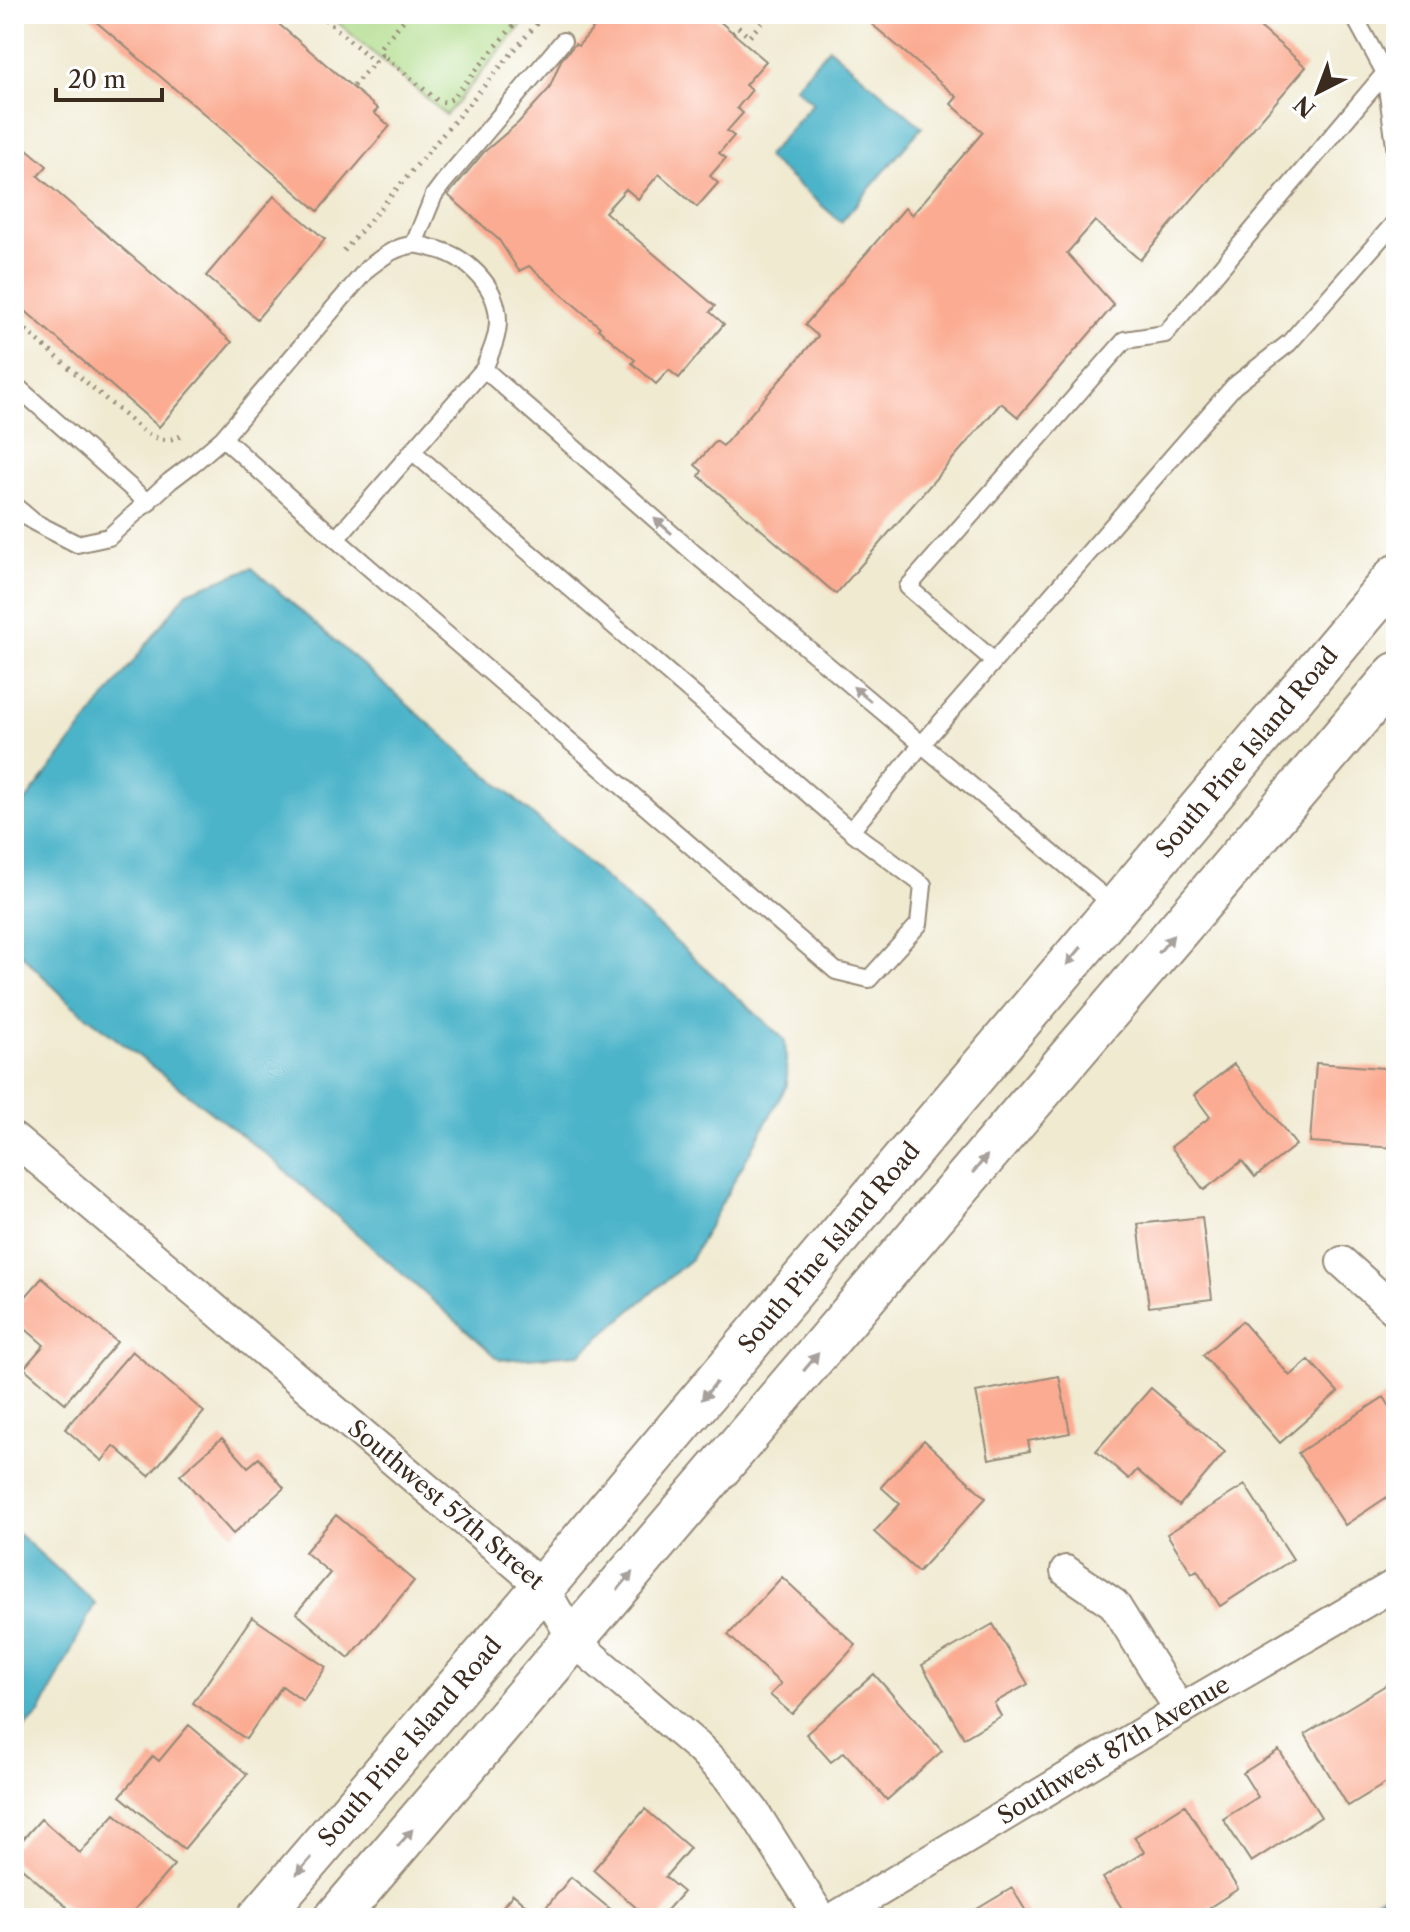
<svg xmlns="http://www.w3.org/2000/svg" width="1410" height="1932" font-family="'Libre Caslon Text',serif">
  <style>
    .green { fill: #aedb87; stroke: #748252; stroke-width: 2 }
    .water { fill: #4bb4c9; stroke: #436f74; stroke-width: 2 }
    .building { fill: #fbab91 }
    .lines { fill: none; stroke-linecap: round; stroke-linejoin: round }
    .service-casing { stroke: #968a78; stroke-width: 20 }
    .minor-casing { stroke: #968a78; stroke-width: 34 }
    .secondary-casing { stroke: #968a78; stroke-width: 46 }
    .path { stroke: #968a78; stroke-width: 5; stroke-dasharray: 2 6; stroke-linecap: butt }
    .service { stroke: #fff; stroke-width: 16 }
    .minor { stroke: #fff; stroke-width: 30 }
    .secondary { stroke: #fff; stroke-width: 42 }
    .oneway { fill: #a79f9a }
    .labels { text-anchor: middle; stroke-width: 6; stroke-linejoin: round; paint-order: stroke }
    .street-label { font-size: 24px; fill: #3b2a1e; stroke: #fff }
  </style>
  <rect width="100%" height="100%" fill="#fff"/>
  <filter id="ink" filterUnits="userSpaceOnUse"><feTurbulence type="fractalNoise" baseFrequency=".0125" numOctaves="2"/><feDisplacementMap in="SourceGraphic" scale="16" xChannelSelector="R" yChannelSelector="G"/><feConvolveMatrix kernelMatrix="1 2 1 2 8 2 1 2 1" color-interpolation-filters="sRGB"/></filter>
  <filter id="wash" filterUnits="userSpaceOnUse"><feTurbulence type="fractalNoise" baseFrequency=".006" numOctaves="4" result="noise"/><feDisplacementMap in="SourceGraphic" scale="32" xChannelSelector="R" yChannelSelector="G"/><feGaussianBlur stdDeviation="1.8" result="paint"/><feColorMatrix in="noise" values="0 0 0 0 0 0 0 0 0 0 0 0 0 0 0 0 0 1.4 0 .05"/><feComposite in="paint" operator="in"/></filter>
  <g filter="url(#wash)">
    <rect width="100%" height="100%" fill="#f0ead1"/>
    <path class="green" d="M328 14H531L446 115Z"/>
    <path class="water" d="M829 48 922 127 841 222 766 157 813 103 795 87Z
      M252 568 615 887 785 1040 787 1085 691 1259 580 1354 500 1360 271 1158 71 1004 14 947V816L187 592Z
      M14 1530 95 1603 40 1713 14 1739Z
      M1396 1885V1918H1345L1385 1894Z"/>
    <g id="blocks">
      <path class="building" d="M87 14H267L378 109 374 113 390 126 318 211Z
        M606 14H711L766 61 745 85 752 90 737 108 743 113 727 131 734 136 719 153 726 158 710 176 718 183 697 207 659 174 638 199 626 189 605 212 715 306 710 312 724 324 679 378 669 370 656 384 632 363 635 360 598 329 600 327 529 266 519 271 499 240 448 195 484 152 518 123 549 89 561 60 575 44 578 46Z
        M860 14H1245L1306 67 1140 260 1095 221 1067 253 1114 305 1018 417 1001 403 836 594 699 476 702 471 695 465 716 441 723 446 818 336 805 325 905 208 912 215 983 132 951 104 957 97Z
        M14 138 47 166 38 176 232 342 159 427 14 301V262L16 260 14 259Z
        M274 196 325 239 257 319 206 276Z
        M1316 1063 1396 1069V1148L1310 1142Z
        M1234 1064 1296 1145 1255 1177 1242 1161 1204 1190 1171 1147 1210 1117 1194 1095Z
        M1202 1217 1212 1299 1149 1307 1138 1224Z
        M42 1278 117 1342 65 1403 24 1368 44 1345 14 1319V1310Z
        M1242 1321 1290 1376 1309 1360 1338 1392 1280 1443 1203 1355Z
        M132 1351 204 1412 149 1476 114 1446 102 1461 65 1429Z
        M1059 1376 1070 1433 1028 1441 1030 1451 989 1459 976 1392Z
        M1151 1388 1225 1452 1179 1506 1137 1470 1129 1479 1096 1451Z
        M1384 1397 1396 1416V1450L1392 1453 1396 1458V1491L1345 1525 1298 1453Z
        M222 1438 248 1467 259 1458 284 1488 233 1534 180 1475Z
        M924 1440 986 1498 918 1572 874 1532 900 1504 881 1487Z
        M1245 1485 1293 1559 1220 1606 1197 1570 1192 1573 1167 1534Z
        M336 1515 414 1581 349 1658 296 1613 330 1573 305 1552Z
        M782 1577 856 1645 792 1714 770 1695 781 1684 728 1635Z
        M252 1617 326 1667 303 1701 282 1686 246 1739 193 1703Z
        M993 1624 1028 1684 994 1703 1001 1716 964 1738 922 1665Z
        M874 1674 942 1751 887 1800 844 1752 831 1762 806 1734Z
        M1391 1682 1396 1689V1777L1348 1806 1305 1734Z
        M189 1725 247 1774 184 1849 120 1796 153 1756 159 1761Z
        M1279 1750 1321 1817 1251 1862 1223 1819 1258 1797 1243 1773Z
        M1185 1805 1238 1889 1193 1918H1128L1103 1878 1144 1852 1134 1837Z
        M645 1809 690 1848 665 1877 683 1892 660 1918H648L593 1870Z
        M115 1814 174 1865 127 1918H79L14 1861V1849L41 1819 80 1853Z
        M571 1877 621 1918H493L513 1894 539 1916Z
        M1012 1888 1030 1918H962Z"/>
    </g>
  </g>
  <g filter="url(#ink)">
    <use href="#blocks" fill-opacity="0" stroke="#968a78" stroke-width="2"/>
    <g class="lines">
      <g class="service-casing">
        <path id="service" d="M1353 14 1385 73 1396 153
          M414 244 434 195 443 183 563 41
          M484 369 696 555 1116 907
          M14 384 148 503
          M223 438 336 539 836 971 869 979 919 924 923 885 851 831 412 451
          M14 505 34 522 77 544 109 537 170 481 195 462 223 438 368 268C382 258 394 247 412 245 418 244 425 246 431 248 464 254 498 285 498 321 498 338 490 354 484 369L336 539
          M994 661 908 587 1125 340 1165 334 1385 73
          M851 831 922 744 1234 386 1289 343 1396 221"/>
      </g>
      <g class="minor-casing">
        <g id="minor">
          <path id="s1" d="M14 1139 543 1587 574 1641 698 1747 728 1777 753 1810 821 1918"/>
          <path d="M1342 1262 1396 1311"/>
          <path d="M1066 1571 1114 1604 1180 1710"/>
          <path id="s2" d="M834 1918 1180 1710 1396 1584"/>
        </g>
      </g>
      <g class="secondary-casing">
        <g id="secondary">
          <path id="s3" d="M259 1918 543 1587 1396 576"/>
          <path d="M336 1918 1396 674"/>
        </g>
      </g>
      <path class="path" d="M319 14 375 62 352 87
        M733 33 738 27 749 37 769 14
        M382 54 380 48 382 45 409 14
        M375 62 382 54 438 101 445 102 452 99 523 14
        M344 251 545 14
        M14 320 144 432C159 441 169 442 185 434"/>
      <use href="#service" class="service"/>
      <use href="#minor" class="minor"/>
      <use href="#secondary" class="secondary"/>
    </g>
    <defs><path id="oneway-solid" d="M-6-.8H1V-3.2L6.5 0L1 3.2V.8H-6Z" transform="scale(2)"/></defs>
    <g class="oneway">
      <use href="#oneway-solid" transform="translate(663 526) rotate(-139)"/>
      <use href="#oneway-solid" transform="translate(862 694) rotate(-140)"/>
      <use href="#oneway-solid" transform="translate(1166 944) rotate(-50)"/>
      <use href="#oneway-solid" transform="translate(1074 956) rotate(130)"/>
      <use href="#oneway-solid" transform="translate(980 1164) rotate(-50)"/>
      <use href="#oneway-solid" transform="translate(811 1362) rotate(-50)"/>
      <use href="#oneway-solid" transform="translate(709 1391) rotate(130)"/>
      <use href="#oneway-solid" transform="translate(625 1581) rotate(-50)"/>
      <use href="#oneway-solid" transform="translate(405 1838) rotate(-49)"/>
      <use href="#oneway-solid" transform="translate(304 1866) rotate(131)"/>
    </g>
  </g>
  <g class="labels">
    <g class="street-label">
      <text dy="8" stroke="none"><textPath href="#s3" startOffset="1528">South Pine Island Road</textPath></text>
      <text dy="8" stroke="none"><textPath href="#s3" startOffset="880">South Pine Island Road</textPath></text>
      <text dy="8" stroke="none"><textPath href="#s1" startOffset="566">Southwest 57th Street</textPath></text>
      <text dy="8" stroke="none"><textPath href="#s3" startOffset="232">South Pine Island Road</textPath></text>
      <text dy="8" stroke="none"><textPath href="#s2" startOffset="326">Southwest 87th Avenue</textPath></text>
    </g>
  </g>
  <rect width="1410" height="1932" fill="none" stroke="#fff" stroke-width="48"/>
  <g transform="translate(1318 92) rotate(222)" stroke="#ffffff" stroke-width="6" paint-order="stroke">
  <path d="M0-6L14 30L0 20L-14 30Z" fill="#3b2a1e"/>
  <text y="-12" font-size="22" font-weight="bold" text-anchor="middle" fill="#3b2a1e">N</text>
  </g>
  <path d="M56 88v12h106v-12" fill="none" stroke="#3b2a1e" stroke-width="4"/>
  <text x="68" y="88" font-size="24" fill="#3b2a1e" stroke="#ffffff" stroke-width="6" paint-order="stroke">20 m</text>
</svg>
